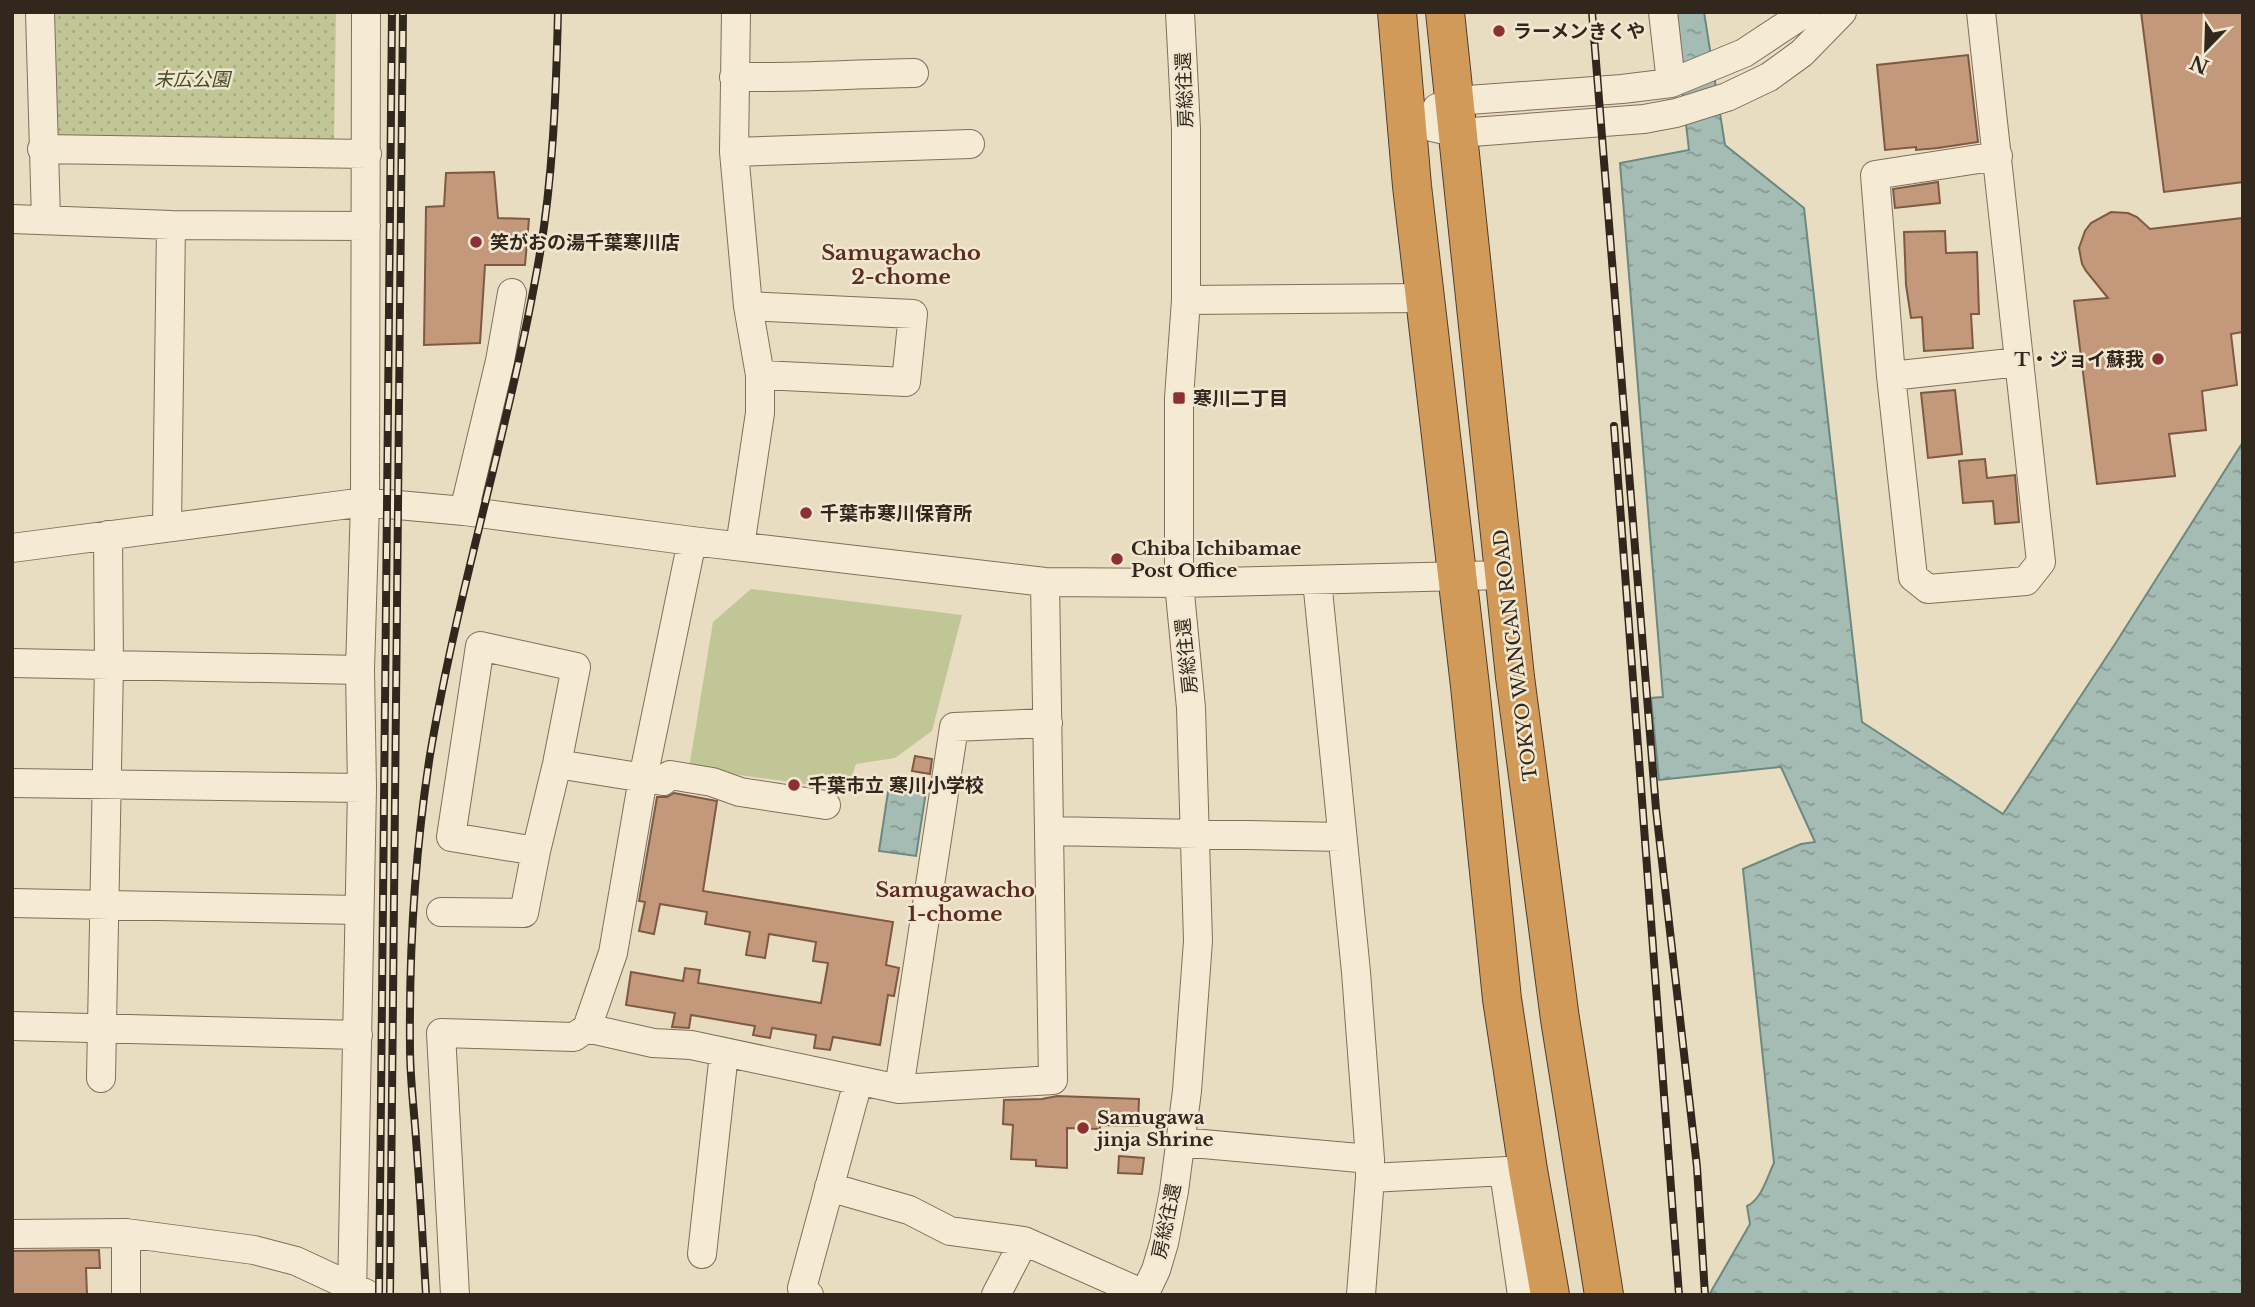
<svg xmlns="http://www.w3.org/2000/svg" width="2255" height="1307" font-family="'Libre Baskerville','Noto Sans JP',serif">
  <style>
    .green { fill: #c1c697 }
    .park { fill: url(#park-dots) }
    .water { fill: url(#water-ripples); stroke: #6c8981; stroke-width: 2 }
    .building { fill: #c4987b; stroke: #7e5943; stroke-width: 2 }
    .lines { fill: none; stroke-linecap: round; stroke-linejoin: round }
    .minor-casing { stroke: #816e5b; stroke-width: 30 }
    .highway-casing { stroke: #4f3d2f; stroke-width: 40 }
    .minor { stroke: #f5ead4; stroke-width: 28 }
    .highway { stroke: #d29a59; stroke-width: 38 }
    .rail-casing { stroke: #32271d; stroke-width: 8 }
    .rail { stroke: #f1e7d0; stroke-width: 5; stroke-dasharray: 16; stroke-linecap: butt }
    .poi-dot { fill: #8b3033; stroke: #f1e7d0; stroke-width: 2.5 }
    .labels { text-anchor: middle; stroke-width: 5; stroke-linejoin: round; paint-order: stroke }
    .poi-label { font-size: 19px; font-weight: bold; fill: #32271d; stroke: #f1e7d0; text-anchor: start }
    .park-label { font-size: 19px; font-style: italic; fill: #444d26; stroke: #f1e7d0 }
    .street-label { font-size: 19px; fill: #32271d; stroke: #f1e7d0 }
    .neighbourhood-label { font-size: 21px; font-weight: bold; fill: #5b2c21; stroke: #f1e7d0 }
  </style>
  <defs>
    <pattern id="park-dots" width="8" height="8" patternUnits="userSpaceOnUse" patternTransform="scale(1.75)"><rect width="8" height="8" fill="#c1c697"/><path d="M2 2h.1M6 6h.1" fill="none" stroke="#a6aa82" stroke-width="1.8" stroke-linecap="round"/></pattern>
    <pattern id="water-ripples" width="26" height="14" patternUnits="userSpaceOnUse" patternTransform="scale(1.75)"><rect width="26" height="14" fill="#a4bcb4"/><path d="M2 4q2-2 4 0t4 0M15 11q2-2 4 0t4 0" fill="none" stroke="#869992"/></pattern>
  </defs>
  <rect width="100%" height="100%" fill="#e9ddc1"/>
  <path class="green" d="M751 589 962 615 932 731 895 758 856 764 848 790 689 768 713 622Z"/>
  <path class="park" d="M48 12H336L334 141 58 144Z"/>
  <path class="water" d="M1673 12H1704L1725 145 1804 208 1862 722 2003 814 2115 644 2243 442V1295H1709L1750 1224 1747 1206C1762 1199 1767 1177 1774 1163L1743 869 1801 844 1815 842 1781 767 1659 780 1651 698 1663 697 1620 163 1689 150Z
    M890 779 927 785 916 856 879 851Z"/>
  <path class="building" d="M2141 12H2243V182L2164 192Z
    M1968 55 1978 142 1938 148 1916 150V147L1885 150 1877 65Z
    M494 172 498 218 529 219 525 265H485L480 343 424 345 426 207 444 206 446 173Z
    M1938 182 1940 203 1895 208 1893 189Z
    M2111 212 2128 213 2137 217 2150 229 2243 218V332L2231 334 2237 385 2202 391 2206 430 2169 434 2175 476 2097 484 2074 301 2108 298 2086 271 2082 264 2079 248 2085 231 2091 223Z
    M1945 231 1946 253 1977 252 1979 314H1971L1973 348 1924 351 1922 317 1911 318 1906 285 1904 232Z
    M1955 390 1962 454 1928 458 1921 393Z
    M1985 459 1987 478 2015 475 2019 522 1995 524 1993 501 1963 503 1959 461Z
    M915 756 932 759 930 774 912 771Z
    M674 793 717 801 703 891 893 922 886 965 899 968 894 996 888 995 880 1045 833 1037 830 1050 814 1048 816 1035 772 1028 770 1038 753 1035 755 1026 691 1015 689 1028 672 1027 675 1013 626 1005 631 972 683 981 685 968 700 970 698 983 821 1003 828 963 813 961 816 942 769 934 765 958 746 955 750 932 705 924 707 912 660 904 654 934 639 931 645 902 639 901 657 797H667Z
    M1057 1096 1139 1099 1138 1126 1100 1125V1129L1067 1128V1168L1036 1166V1160L1011 1159 1013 1125 1003 1124 1004 1100 1042 1099Z
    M1119 1156 1144 1158 1142 1174 1118 1173Z
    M99 1250 100 1268H86L87 1295H12V1251Z"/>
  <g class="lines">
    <g class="minor-casing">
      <path id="minor" d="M40 12 46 219
        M736 12 734 152 748 306 760 375V413L740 546
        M1663 12 1671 83
        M1981 12 2041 562 2026 581 1928 589 1913 577 1891 376 1875 175 1998 156
        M734 77C794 78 854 74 914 73
        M1437 108 1454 101 1622 89 1671 83 1744 53 1806 12
        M1405 121 1459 133 1644 119 1676 113 1727 97 1769 77 1802 53 1842 12
        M42 149 367 154
        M734 152 970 144
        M12 219 171 225 366 226
        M1186 300 1425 298
        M748 306 913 314 906 382 760 375
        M1891 376 2019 362
        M464 511 500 361 512 293
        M167 526 171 225
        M12 548 365 502 464 511 692 541 1045 582 1179 583 1505 575
        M1317 580 1356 972 1370 1159V1178L1361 1295
        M480 646 576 667 557 764 536 851 451 837Z
        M12 663 360 670
        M557 764 663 781 670 775 712 782 740 792 826 805
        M12 783 362 788
        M1050 831 1342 837
        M12 903 359 910
        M441 912 524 913 536 851
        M12 1026 358 1035
        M587 1028 653 1043 691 1045 899 1089 1053 1080 1045 582
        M101 1078 109 666 108 535
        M899 1089 954 727 1048 723
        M1181 1142 1370 1159
        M1504 1172 1522 1295
        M1370 1178 1528 1170
        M829 1187 909 1210 950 1231 1024 1241 1146 1295
        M126 1233V1295
        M12 1234 126 1233 254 1250 296 1261 367 1294
        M702 1254 724 1053
        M352 1295 362 788 360 670 365 502 366 12
        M455 1295 441 1033 574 1037 587 1028 613 953 643 778 692 541
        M809 1295 802 1288 858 1082
        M996 1295 1024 1241
        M1144 1295 1156 1270 1164 1243 1174 1191 1187 1091 1198 941 1191 708 1179 583V398L1186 300V129L1180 12"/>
    </g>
    <g class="highway-casing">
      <path id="highway" d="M1397 12 1412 186 1470 686 1502 999 1528 1170 1550 1295
        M1445 12 1515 677 1560 1019 1604 1295"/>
    </g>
    <use href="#minor" class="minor"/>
    <use href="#highway" class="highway"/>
    <g class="rail-casing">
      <path id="rail" d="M1592 12 1656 809 1697 1167 1705 1295
        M1614 426 1679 1295
        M379 1295 392 12
        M390 1295 403 12
        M426 1295C423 1243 420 1191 416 1139 414 1109 410 1078 410 1048 409 951 415 851 430 755 458 588 510 426 539 259 553 178 556 95 558 12"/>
    </g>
    <use href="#rail" class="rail"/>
  </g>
  <g class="poi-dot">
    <circle cx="1499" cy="31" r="7"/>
    <circle cx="476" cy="242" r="7"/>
    <circle cx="2158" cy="359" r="7"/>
    <rect x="1172" y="391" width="14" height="14" rx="3.5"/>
    <circle cx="806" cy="513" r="7"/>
    <circle cx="1117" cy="559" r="7"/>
    <circle cx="794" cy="785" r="7"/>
    <circle cx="1083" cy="1128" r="7"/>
  </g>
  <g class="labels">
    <g class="poi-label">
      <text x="1513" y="38">ラーメンきくや</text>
      <text x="490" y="249">笑がおの湯千葉寒川店</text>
      <text x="2144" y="366" text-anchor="end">T・ジョイ蘇我</text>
      <text x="1193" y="405">寒川二丁目</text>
      <text x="820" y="520">千葉市寒川保育所</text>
      <text x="1131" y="555">Chiba Ichibamae<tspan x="1131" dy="22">Post Office</tspan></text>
      <text x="808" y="792">千葉市立 寒川小学校</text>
      <text x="1097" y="1124">Samugawa<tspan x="1097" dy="22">jinja Shrine</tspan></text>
    </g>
    <g class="park-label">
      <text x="192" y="86">末広公園</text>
    </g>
    <g class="street-label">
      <text transform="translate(1184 90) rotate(-92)" y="7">房総往還</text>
      <text transform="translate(1515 655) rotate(-97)" y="7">TOKYO WANGAN ROAD</text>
      <text transform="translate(1186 656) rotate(-96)" y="7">房総往還</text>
      <text transform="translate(1166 1221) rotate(-78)" y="7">房総往還</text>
    </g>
    <g class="neighbourhood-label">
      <text x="901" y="260">Samugawacho<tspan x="901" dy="24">2-chome</tspan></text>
      <text x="955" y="897">Samugawacho<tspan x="955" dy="24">1-chome</tspan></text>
    </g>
  </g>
  <rect width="2255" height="1307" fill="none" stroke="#32271d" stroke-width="28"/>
  <g transform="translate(2206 49) rotate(203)" stroke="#f1e7d0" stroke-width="5" paint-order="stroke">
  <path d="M0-5L12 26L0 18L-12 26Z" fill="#32271d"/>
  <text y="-10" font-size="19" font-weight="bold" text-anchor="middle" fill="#32271d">N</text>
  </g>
</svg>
